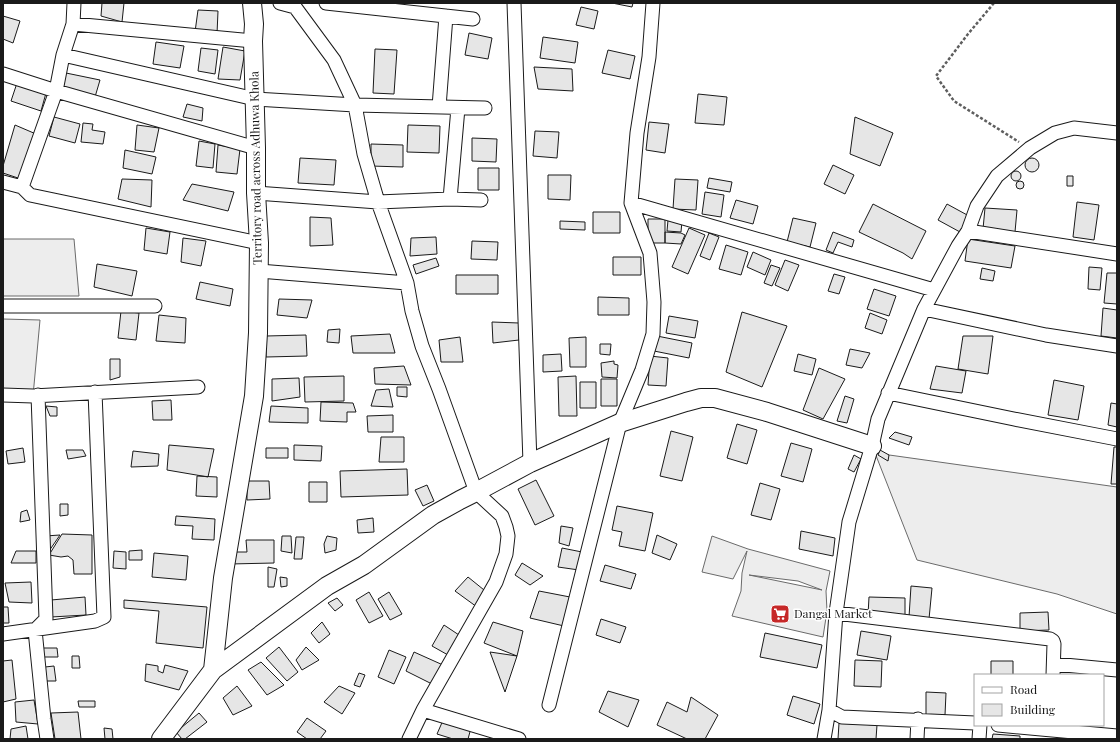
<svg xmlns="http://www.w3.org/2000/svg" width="1120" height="742" font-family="'Playfair Display',serif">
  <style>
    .built { fill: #ededed; stroke: #6a6a6a; fill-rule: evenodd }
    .building { fill: #e6e6e6; stroke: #1a1a1a }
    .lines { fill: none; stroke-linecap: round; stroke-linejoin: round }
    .street-casing { stroke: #1a1a1a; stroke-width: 15 }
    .secondary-casing { stroke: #1a1a1a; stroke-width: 20 }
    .path { stroke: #5f5f5f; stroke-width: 2.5; stroke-dasharray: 3 2; stroke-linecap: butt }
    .street { stroke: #fff; stroke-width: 13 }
    .secondary { stroke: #fff; stroke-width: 18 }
    .labels { text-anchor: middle; stroke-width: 3; stroke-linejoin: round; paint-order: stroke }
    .street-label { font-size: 12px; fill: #1a1a1a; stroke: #fff }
    .poi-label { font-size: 12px; fill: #1a1a1a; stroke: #fff; text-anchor: start }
  </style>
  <rect width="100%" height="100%" fill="#fff"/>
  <path class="built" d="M3 239H74L79 296H3Z
    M3 319 40 320 33 396 3 395Z
    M875 453 1117 487V614L1057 594 917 560Z
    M712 536 748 549 830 571 826 591 827 611 823 637 732 616 741 591 742 573 747 551 733 579 702 572ZM749 575 798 581 822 590Z"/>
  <path class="building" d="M102 3H124L122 22 101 16Z
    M612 3H633L632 7Z
    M581 7 598 11 594 29 576 25Z
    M198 10 218 11 217 34 195 32Z
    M3 16 20 21 13 43 3 39Z
    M469 33 492 38 488 59 465 55Z
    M543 37 578 42 575 63 540 58Z
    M156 42 184 46 180 68 153 64Z
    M223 47 245 51 240 80 218 79Z
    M201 48 218 50 215 74 198 71Z
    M375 49 397 50 394 94 373 93Z
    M608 50 635 56 630 79 602 73Z
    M534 67 572 69 573 91 538 89Z
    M66 73 100 80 95 97 61 88Z
    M17 83 46 93 41 111 11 101Z
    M698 94 727 97 724 125 695 123Z
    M187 104 203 108 202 121 183 117Z
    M54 117 80 124 75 143 49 136Z
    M855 117 893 133 880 166 850 154Z
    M649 122 669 124 665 153 646 150Z
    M83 123 93 124 92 130 105 132 103 144 81 142Z
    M15 125 36 134 21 179 3 173V166Z
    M137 125 159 128 154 152 135 150Z
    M408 125 440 126 439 153 407 152Z
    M535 131 559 132 557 158 533 156Z
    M472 138 497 139 496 162 472 161Z
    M199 141 215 144 213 168 196 166Z
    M371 144 403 145V167L371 166Z
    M218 145 240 149 237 174 216 172Z
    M125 150 156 157 152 174 123 168Z
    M300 158 336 160 334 185 298 183Z
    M1025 165a7 7 0 1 1 14 0a7 7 0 1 1-14 0Z
    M833 165 854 175 845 194 824 184Z
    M478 168H499V190H478Z
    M1011 176a5 5 0 1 1 10 0a5 5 0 1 1-10 0Z
    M548 175H571L570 200 548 199Z
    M1067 176H1073V186H1067Z
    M709 178 732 182 730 192 707 188Z
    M122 179 152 180 151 207 118 199Z
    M675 179 698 180 696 210 673 209Z
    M1016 185a4 4 0 1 1 8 0a4 4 0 1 1-8 0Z
    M192 184 234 192 228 211 183 200Z
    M705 192 724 195 721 217 702 214Z
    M736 200 758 206 753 224 730 218Z
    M1077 202 1099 205 1094 240 1073 237Z
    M873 204 926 231 912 259 903 253 859 232Z
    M947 204 969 216 960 232 938 220Z
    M985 208 1017 210 1015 232 983 229Z
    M593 212H620V233H593Z
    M310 217 331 218 333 245 310 246Z
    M793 218 816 223 810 247 787 242Z
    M648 219H665V243H648Z
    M668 220 682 221 681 232 667 231Z
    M560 221 585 222V230L560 229Z
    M146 228 170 232 167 254 144 250Z
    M689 228 705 235 688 274 672 267Z
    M665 232 681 233 685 235 681 244 665 243Z
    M833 232 854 240 852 247 838 242 833 253 826 250Z
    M709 233 719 237 710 260 700 256Z
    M436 237 437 254 410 256 411 238Z
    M183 238 206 241 201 266 181 262Z
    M968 239 1015 246 1011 268 965 261Z
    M472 241 498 242 497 260 471 259Z
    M726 245 748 252 741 275 719 269Z
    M753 252 771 260 765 275 747 267Z
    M613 257H641V275H613Z
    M436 258 439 266 416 274 413 265Z
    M785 260 799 265 788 291 775 285Z
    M97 264 137 271 132 296 94 287Z
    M771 265 780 268 772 286 764 283Z
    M1089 267 1102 268 1100 290 1088 289Z
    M982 268 995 271 993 281 980 279Z
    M1107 273H1117V304L1104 303Z
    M834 274 845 277 839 294 828 291Z
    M456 275H498V294H456Z
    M200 282 233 289 230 306 196 299Z
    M874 289 896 296 889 316 867 309Z
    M598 297 629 298V315H598Z
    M279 299 312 300 307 318 277 315Z
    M1103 308 1117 310V338L1101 336Z
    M121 311 139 313 136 340 118 338Z
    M742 312 787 326 762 387 726 372Z
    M870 313 887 320 882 334 865 328Z
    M159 315 186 318 185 343 156 341Z
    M669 316 698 321 695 338 666 333Z
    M492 322 519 323V340L493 343Z
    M340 329 339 343 327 342 328 330Z
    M390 334 395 353H353L351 336Z
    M306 335 307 356 266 357V336Z
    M657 336 692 343 689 358 654 351Z
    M963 336H993L988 374 958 369Z
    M460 337 463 362H441L439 340Z
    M586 337V367H570L569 338Z
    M600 344H611L610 355 600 354Z
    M850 349 870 353 862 368 846 365Z
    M561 354 562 371 543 372V355Z
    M798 354 816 359 812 375 794 371Z
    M650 356 668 358 666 386 648 385Z
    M110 359H120V377L110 380Z
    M614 361V364L618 365 617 378 602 377 601 363Z
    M404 366 411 385 375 384 374 368Z
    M936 366 966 371 962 393 930 389Z
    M819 368 845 379 823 419 803 410Z
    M344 376V401L305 402 304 377Z
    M576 376 577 416H559L558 377Z
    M299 378 300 397 272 401V379Z
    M601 379H617V406H601Z
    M1054 380 1084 386 1078 420 1048 415Z
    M580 382H596V408H580Z
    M397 387H407V397L397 396Z
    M389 389 393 407 371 406 376 390Z
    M845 396 854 399 847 423 837 421Z
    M171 400 172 420H153L152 401Z
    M321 402 353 403 356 412H347V422L320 421Z
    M1111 403 1117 404V427L1108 425Z
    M46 406 57 407V416H50Z
    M271 406 308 408V423L269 422Z
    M393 415V432H368L367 416Z
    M737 424 757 430 747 464 727 458Z
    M671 431 693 437 682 481 660 476Z
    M895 432 912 437 909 445 889 438Z
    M381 437H404V462H379Z
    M791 443 812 449 803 482 781 476Z
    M169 445 214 449 208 477 167 470Z
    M294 445 322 446 321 461 294 460Z
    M1114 447H1117V484H1111Z
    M23 448 25 462 8 464 6 451Z
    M266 448H288V458H266Z
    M66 450H83L86 456 68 459Z
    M880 450 889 455 888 461 878 455Z
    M133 451 159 454 158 466 131 467Z
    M854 455 861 459 854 472 848 469Z
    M407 469 408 495 341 497 340 471Z
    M197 476 217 477V497L196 496Z
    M536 480 554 516 535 525 518 489Z
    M247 481H269L270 499 247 500Z
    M309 482H327V502H309Z
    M760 483 780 489 771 520 751 515Z
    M427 485 434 501 423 506 415 490Z
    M60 504H68V515L60 516Z
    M617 506 653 513 645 551 619 546 622 532 612 530Z
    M27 510 30 520 20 522 21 512Z
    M176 516 215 519 214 540 192 539 193 526 175 525Z
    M373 518 374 532 358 533 357 520Z
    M561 526 573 528 569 546 559 543Z
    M801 531 835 538 833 556 799 549Z
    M62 534 92 535V574H74L73 560 68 556 61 557 49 555Z
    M60 535 49 551 45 536Z
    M657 535 677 544 670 560 652 553Z
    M282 536H291L292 553 281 551Z
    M327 536 337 538 336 550 325 553 324 544Z
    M296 537H304L302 559H294Z
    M246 540H274V563L230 564V552H247Z
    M562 548 582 552 579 570 558 567Z
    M142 550V560H129V551Z
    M16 551H36V563H11Z
    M114 551 126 552V569L113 568Z
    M154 553 188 556 186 580 152 577Z
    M522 563 543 576 530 585 515 575Z
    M605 565 636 574 631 589 600 581Z
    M268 567 277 569 274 587H268Z
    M280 577 287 578V586L281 587Z
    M468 577 489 594 477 607 455 591Z
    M31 582 32 603 9 602 5 583Z
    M911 586 932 588 929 619 909 617Z
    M539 591 570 597 564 626 530 618Z
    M369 592 383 616 369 623 356 600Z
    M389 592 402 614 390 620 378 599Z
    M85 597 86 615 51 617V600Z
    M869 597 905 598V616L868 615Z
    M337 598 343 605 335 611 328 603Z
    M124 600 207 607 203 648 156 643 159 611 124 608Z
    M3 607H8L9 623H3Z
    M1048 612 1049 630 1020 631V613Z
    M601 619 626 627 620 643 596 635Z
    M322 622 330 634 319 643 311 633Z
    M493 622 523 631 517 656 484 643Z
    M444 625 459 635 448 655 432 646Z
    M861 631 891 636 887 660 857 655Z
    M765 633 822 645 817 668 760 657Z
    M279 647 298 672 287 681 266 658Z
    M306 647 319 660 302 670 296 660Z
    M43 648H57L58 657H44Z
    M389 650 406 657 394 684 378 677Z
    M414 652 443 665 434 685 406 671Z
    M490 652 517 656 505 692Z
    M72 656H79L80 668H72Z
    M12 660 16 699 3 702V661Z
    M855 660 882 661 881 687 854 686Z
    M991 661H1013V675H991Z
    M261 662 284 685 267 695 248 670Z
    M146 664 158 666V671L163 673 165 665 188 671 179 690 145 681Z
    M54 666 56 681H46L45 667Z
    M359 673 365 675 360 687 354 685Z
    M237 686 252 706 233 715 223 698Z
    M339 686 355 693 342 714 324 702Z
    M608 691 639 700 628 727 599 712Z
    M926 692 946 693 945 715H926Z
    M793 696 820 704 814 724 787 715Z
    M691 697 718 715 705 739H687L657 725 667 702 687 712Z
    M34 700 38 724 16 722 15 702Z
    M78 701H95V707H79Z
    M78 712 81 739H55L51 713Z
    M199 713 207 722 185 739H182L176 732Z
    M307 718 326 731 320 739H307L297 732Z
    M444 718 471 728 468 739H453L437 734Z
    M839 723 877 725 876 739H838Z
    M26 726 28 739H10L11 729Z
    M104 728 112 729 113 739H105Z
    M993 734 1020 736V739H992Z"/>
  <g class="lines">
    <g class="street-casing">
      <path id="street" d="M74 3 73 24 63 55 56 91 256 148
        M280 3 295 7 334 60 355 105 364 154 378 202 407 283 412 311 422 346 439 389 476 492 502 516 506 527 508 536 506 554 496 582 423 710 409 739
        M326 3 473 19
        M514 3 530 463
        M73 24 253 41
        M63 55 255 99 355 105 485 108
        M3 74 56 91 22 187
        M439 107 446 16
        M3 182 22 187 30 195 259 243
        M256 193 378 202 450 199 481 200
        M450 199 458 108
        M631 203 934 290
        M968 231 1117 254
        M259 271 407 283
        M3 306H155
        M924 309 1046 335 1117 346
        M888 393 1014 419 1117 439
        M3 395 33 396 198 387
        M38 395 46 619 35 630 44 719 47 739
        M836 613 1050 639 1053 641 1054 644 1053 675
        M3 634 95 621 104 617 95 392
        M1054 664 1117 670
        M549 705 620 423 642 370 653 334 654 302 650 253 631 203 637 133 649 57 653 3
        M423 710 519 739
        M829 710 842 717 975 723
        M998 725 1117 736
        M824 739 829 710 836 613 849 522 872 446 878 419 924 309 958 246 968 231 977 206 997 176 1030 148 1055 133 1074 128 1117 133
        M917 739 918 719
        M979 739 980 725"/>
    </g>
    <g class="secondary-casing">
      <path id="secondary" d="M213 670 223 578 254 396 258 333 259 243 256 193V148L253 41 254 24 252 3
        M161 739 213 670 327 586 364 565 433 515 460 500 476 492 530 463 620 423 686 402 701 398H715L767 412 872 446"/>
    </g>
    <path class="path" d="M994 3 968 34 936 76 954 101 1019 142"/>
    <use href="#street" class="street"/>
    <use href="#secondary" class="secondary"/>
  </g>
  <defs>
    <g id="supermarket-square" transform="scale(1)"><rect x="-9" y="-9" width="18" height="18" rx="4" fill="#c62828" stroke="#fff"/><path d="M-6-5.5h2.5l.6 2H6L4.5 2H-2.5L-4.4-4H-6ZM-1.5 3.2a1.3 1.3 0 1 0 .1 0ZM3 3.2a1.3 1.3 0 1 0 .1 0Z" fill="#fff"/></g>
  </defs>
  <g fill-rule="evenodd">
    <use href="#supermarket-square" x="780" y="614"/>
  </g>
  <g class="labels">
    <g class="street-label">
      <text transform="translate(256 168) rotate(-91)" y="4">Territory road across Adhuwa Khola</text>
    </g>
    <g class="poi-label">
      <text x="794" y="618">Dangal Market</text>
    </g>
  </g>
  <rect width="1120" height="742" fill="none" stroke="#1a1a1a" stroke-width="8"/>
  <rect x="974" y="674" width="130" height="52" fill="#ffffff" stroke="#a3a3a3"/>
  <rect x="982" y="687" width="20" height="6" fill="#ffffff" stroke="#a3a3a3"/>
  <text x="1010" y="694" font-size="12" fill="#1a1a1a">Road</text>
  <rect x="982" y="704" width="20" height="12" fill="#e6e6e6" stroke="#a3a3a3"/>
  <text x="1010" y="714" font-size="12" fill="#1a1a1a">Building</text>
</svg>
